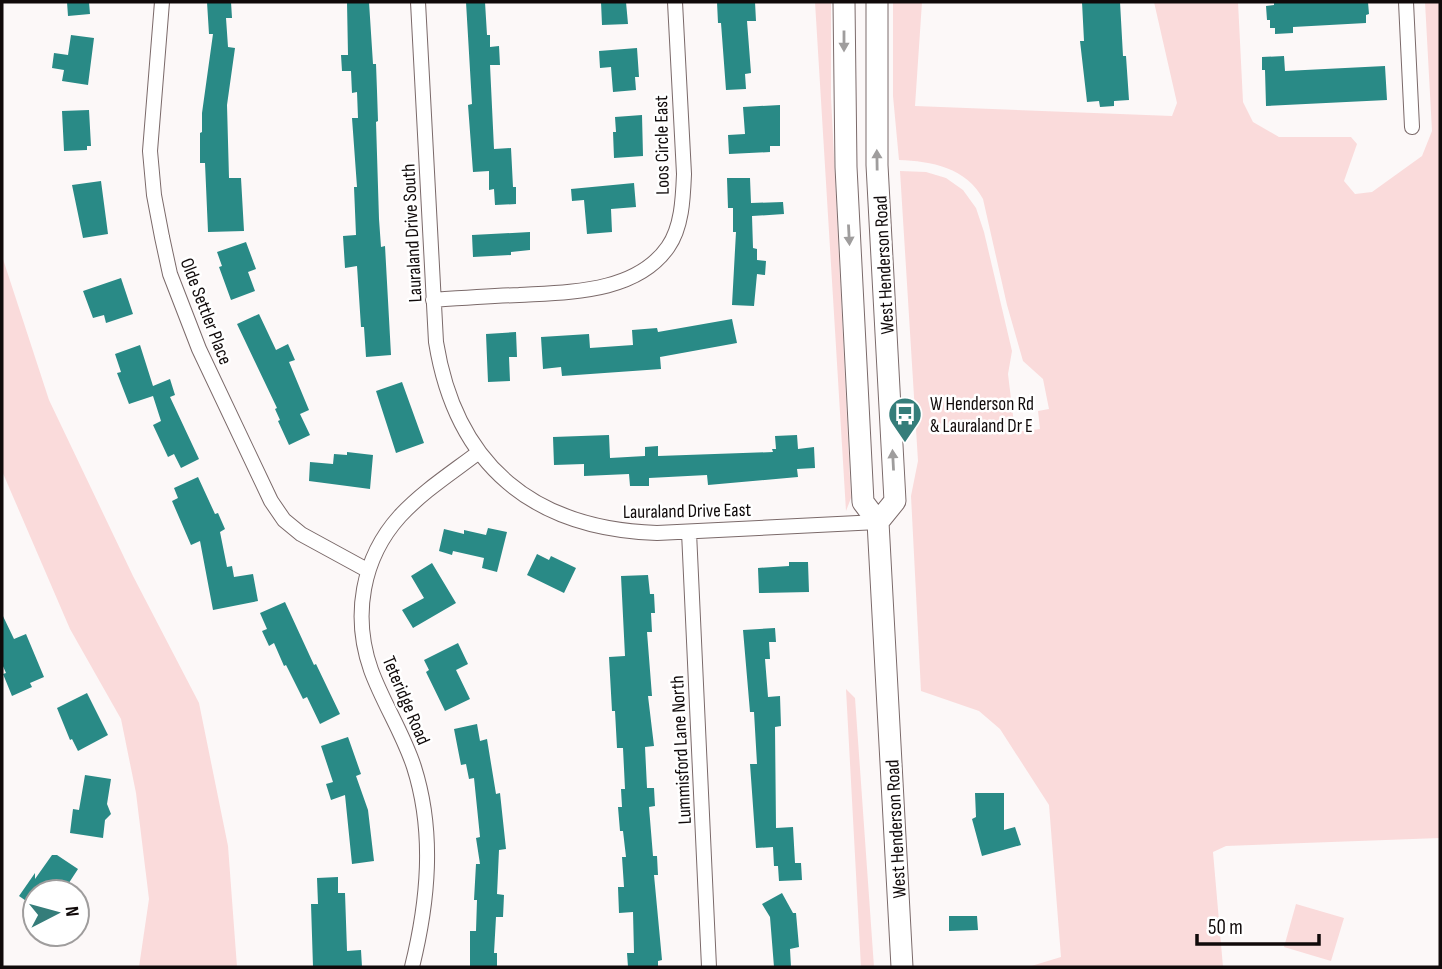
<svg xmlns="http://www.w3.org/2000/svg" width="1442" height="969" font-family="'Sofia Sans Condensed',sans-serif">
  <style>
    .green { fill: #fadbdb }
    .building { fill: #298a86 }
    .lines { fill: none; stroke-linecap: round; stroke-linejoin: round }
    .street-casing { stroke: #7b6a6a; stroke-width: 16 }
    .secondary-casing { stroke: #7b6a6a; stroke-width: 23 }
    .street { stroke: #fff; stroke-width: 14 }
    .secondary { stroke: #fff; stroke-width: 21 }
    .oneway { fill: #9f9d9d }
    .labels { text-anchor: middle; stroke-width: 5; stroke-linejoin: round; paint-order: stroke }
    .street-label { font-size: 19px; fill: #100a0a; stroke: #fff }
    .poi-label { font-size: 19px; fill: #100a0a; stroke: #fff; text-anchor: start }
  </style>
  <rect width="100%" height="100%" fill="#fcf8f8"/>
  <path class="green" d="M815 2H831V97L851 498 846 511Z
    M893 2H922L915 106 1172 116 1177 103 1154 2H1238L1243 102 1253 122 1279 137H1351L1357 144 1344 181 1355 194 1372 192 1422 156 1432 131 1425 2H1440V838L1226 846 1213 852 1223 967H1028L1061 957 1049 805 1000 729 979 711 921 691 911 496 918 461 900 171 926 172 946 178 963 190 976 208 984 232 1012 351 1008 374 1015 432 1040 429 1038 411 1049 409 1043 379 1023 361 1007 305 983 199C967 168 931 161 899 160L893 96Z
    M2 256 49 400 133 576 199 703 228 846 237 967H139L149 899 136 793 121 719 70 629 2 471Z
    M846 689 855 698 874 967H861Z
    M1296 904 1344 918 1331 961 1284 947Z"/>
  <path class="building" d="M67 2H89L90 14 68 16Z
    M207 2H231L232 18H226L228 47 235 48 227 105 229 178H241L244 231 208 232 205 163H200V133L202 132V113L213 34H209Z
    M347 2H369L373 64H376L377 91 378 121 376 122 379 219 381 247 385 246 391 355 366 357 364 327H361L357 266 345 268 343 236 356 235 354 187H357L352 118H358L357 92 352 93 351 71H342L341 55H348Z
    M466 2H485L487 35H490V47L499 46 500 65H490L494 149 511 148 513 187H516V204L495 205 494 189 489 190V171L473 172 468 105 472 104Z
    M601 2H626L628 24 602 25Z
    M717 2H755L756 21H747L751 73 745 74 746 89 726 90 721 23H718Z
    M1082 2H1120L1123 56H1126L1129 100 1114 101V106L1100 107 1099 101 1087 102 1080 41H1084Z
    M1274 2H1368L1369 14 1366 15V23L1293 27V33L1275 34V28H1270V20H1267L1266 6 1274 5Z
    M71 35 94 38 88 85 62 81 64 70 52 68 54 53 68 55Z
    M637 48 639 77H635L636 90 613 92 611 67 600 68 599 51Z
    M1284 56 1285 71 1385 66 1387 100 1266 106 1265 70H1262V57Z
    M780 105V146H770V152L729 154 728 135 745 134 743 107Z
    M89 110 91 146H87V150L64 151 62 111Z
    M642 115 643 156 614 158 613 132H616L615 117Z
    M727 178H750L751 203 783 202 784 214 752 216 753 248 757 249V260L766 261 765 275 757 274 754 306 732 305 736 232H733V208H728Z
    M101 181 108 234 83 238 72 185Z
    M634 183 636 207 611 209 612 232 587 234 584 200 572 201 571 189Z
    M530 232V250L511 252V255L473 257 472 235Z
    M246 242 256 269 248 272 255 291 231 300 219 267 222 266 217 252Z
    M121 278 133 314 106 323 104 315 93 318 83 291Z
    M259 314 276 350 288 344 295 360 289 362 309 410 300 414 310 435 289 445 278 421 280 420 275 409 277 408 237 324Z
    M732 319 737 343 660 357 661 369 562 376 561 367 543 369 541 337 589 334 590 348 633 345 632 330 657 328 658 332Z
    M516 332 517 357H509L510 381 488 382 486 334Z
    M140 345 153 386 170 379 175 395 170 397 199 459 181 468 174 454 168 457 153 425 161 421 153 396 129 404 117 373 121 372 115 354Z
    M402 382 424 443 396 453 376 391Z
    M609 435 610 458 645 456V447L658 446V456L773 452 772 449H776L775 436 797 435 798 449 814 447 815 468 797 469 798 477 708 485 707 475 649 478V486H630L629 474 584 476V464L554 465 553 437Z
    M347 452 373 455 370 489 309 481 310 462 333 464 334 454 347 455Z
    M198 477 215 514 218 513 225 529 220 532 227 567 232 566 234 577 253 574 258 601 213 610 200 541 191 545 172 501 178 498 174 488Z
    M488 528 507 532 497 572 482 568 484 558 453 551 452 555 439 551 444 529 464 534V530L486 535Z
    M537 554 549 560 551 556 576 568 564 593 527 575Z
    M789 562H808L809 592 759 593 758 568 789 566Z
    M432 563 456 603 413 628 402 610 424 598 411 576Z
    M648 575 650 594H654L655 613H651L652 632H647L652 696H648L654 746 645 747 647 788H654L655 806 649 807 653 856H657L658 875H654L662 960 658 961V967H628L627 953H634L633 912 619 913 618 887H624L622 857H626L623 831H620L618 807H622L621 789H625L623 748H617L615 711H612L609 657 625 656 621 576Z
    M285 602 314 665 316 664 340 714 320 724 307 697 303 699 286 665 284 666 274 643 269 646 262 631 267 629 260 613Z
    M2 614 14 639 26 634 44 677 30 683 32 687 12 696 3 674 6 673 2 664Z
    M775 628 776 642H769L770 659H765L768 697 780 696 781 726 775 727 776 828 793 827 795 863H801L802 880 779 881 778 866H774L773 847 756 848 750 764H757L754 712H750L743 630Z
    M458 643 468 664 456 670 470 699 445 711 426 672 429 670 424 660Z
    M87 693 108 735 78 751 72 739 70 740 57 708Z
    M477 724 480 741 487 739 496 794 500 793 506 849 499 850 497 894 504 895 503 917H496L494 953H497V967H470V931H476L477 900H474L476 864H480L476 838 480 837 474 778 469 779 466 764 461 765 454 729Z
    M348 737 361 774 356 776 368 810 374 861 352 864 345 795 331 800 326 784 333 782 321 746Z
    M85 775 111 779 107 804 111 814 105 820 103 838 70 833 73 809 79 810Z
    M975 793H1004V830L1015 827 1021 845 982 856 972 819 976 817Z
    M52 855H57L78 869 63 892H35V907L19 896 35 873V879Z
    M338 877V893H345L347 951 361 950 362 967H313L311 904H318L317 878Z
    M782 893 793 913H796L799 947 790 949 791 967H774L770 917 762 904Z
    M949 916H977L978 930 949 931Z"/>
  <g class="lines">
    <g class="street-casing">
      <path id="street" d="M162 2 150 151 154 195 162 237 170 274 199 349 271 501 284 520 301 534 367 570
        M418 2 436 342C456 466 534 529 657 533L878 522
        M1406 2 1412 127
        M433 300C462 298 491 296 519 295 569 292 636 293 668 247 682 227 683 198 684 174L675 2
        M689 532 709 967
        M412 967C428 902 435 833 414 767 403 733 383 703 371 670 352 616 362 558 400 516 423 491 453 472 479 452"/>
    </g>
    <g class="secondary-casing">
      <path id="secondary" d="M844 2 846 167 863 502 878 522 902 967
        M877 2V165L895 501 878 522"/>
    </g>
    <use href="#street" class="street"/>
    <use href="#secondary" class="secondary"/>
  </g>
  <defs><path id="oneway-solid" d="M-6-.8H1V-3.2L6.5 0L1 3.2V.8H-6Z" transform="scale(1.75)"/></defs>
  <g class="oneway">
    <use href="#oneway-solid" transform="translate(844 41) rotate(90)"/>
    <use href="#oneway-solid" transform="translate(877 160) rotate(-91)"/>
    <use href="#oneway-solid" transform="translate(849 235) rotate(87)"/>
    <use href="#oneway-solid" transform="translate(893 460) rotate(-93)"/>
  </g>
  <defs>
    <g id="bus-pin" transform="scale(1.75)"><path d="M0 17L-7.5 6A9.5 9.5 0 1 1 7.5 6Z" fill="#357d7a" stroke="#fff"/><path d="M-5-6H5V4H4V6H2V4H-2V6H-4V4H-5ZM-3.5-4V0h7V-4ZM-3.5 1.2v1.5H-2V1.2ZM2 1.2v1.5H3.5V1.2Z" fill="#fff"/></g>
  </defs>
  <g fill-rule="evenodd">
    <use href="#bus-pin" x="905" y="414"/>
  </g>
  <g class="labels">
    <g class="street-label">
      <text transform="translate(661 145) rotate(-91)" y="7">Loos Circle East</text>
      <text transform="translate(411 233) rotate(-93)" y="7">Lauraland Drive South</text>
      <text transform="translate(883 265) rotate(-93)" y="7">West Henderson Road</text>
      <text transform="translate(207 311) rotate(69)" y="7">Olde Settler Place</text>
      <text transform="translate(687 510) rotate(-1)" y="7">Lauraland Drive East</text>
      <text transform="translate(407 700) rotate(67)" y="7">Teteridge Road</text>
      <text transform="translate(680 750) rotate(-93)" y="7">Lummisford Lane North</text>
      <text transform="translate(895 829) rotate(-93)" y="7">West Henderson Road</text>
    </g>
    <g class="poi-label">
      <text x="930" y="410">W Henderson Rd<tspan x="930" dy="22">&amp; Lauraland Dr E</tspan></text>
    </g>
  </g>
  <rect width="1442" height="969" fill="none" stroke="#100a0a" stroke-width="7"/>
  <g transform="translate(56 913) rotate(84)"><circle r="33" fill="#ffffff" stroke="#9f9d9d" stroke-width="2"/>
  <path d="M0-5L12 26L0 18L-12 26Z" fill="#357d7a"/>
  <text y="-10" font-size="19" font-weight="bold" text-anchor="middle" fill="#100a0a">N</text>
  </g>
  <path d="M1197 934v10h122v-10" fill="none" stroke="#100a0a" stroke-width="3.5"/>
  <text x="1208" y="934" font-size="21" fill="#100a0a" stroke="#ffffff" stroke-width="5" paint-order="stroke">50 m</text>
</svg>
